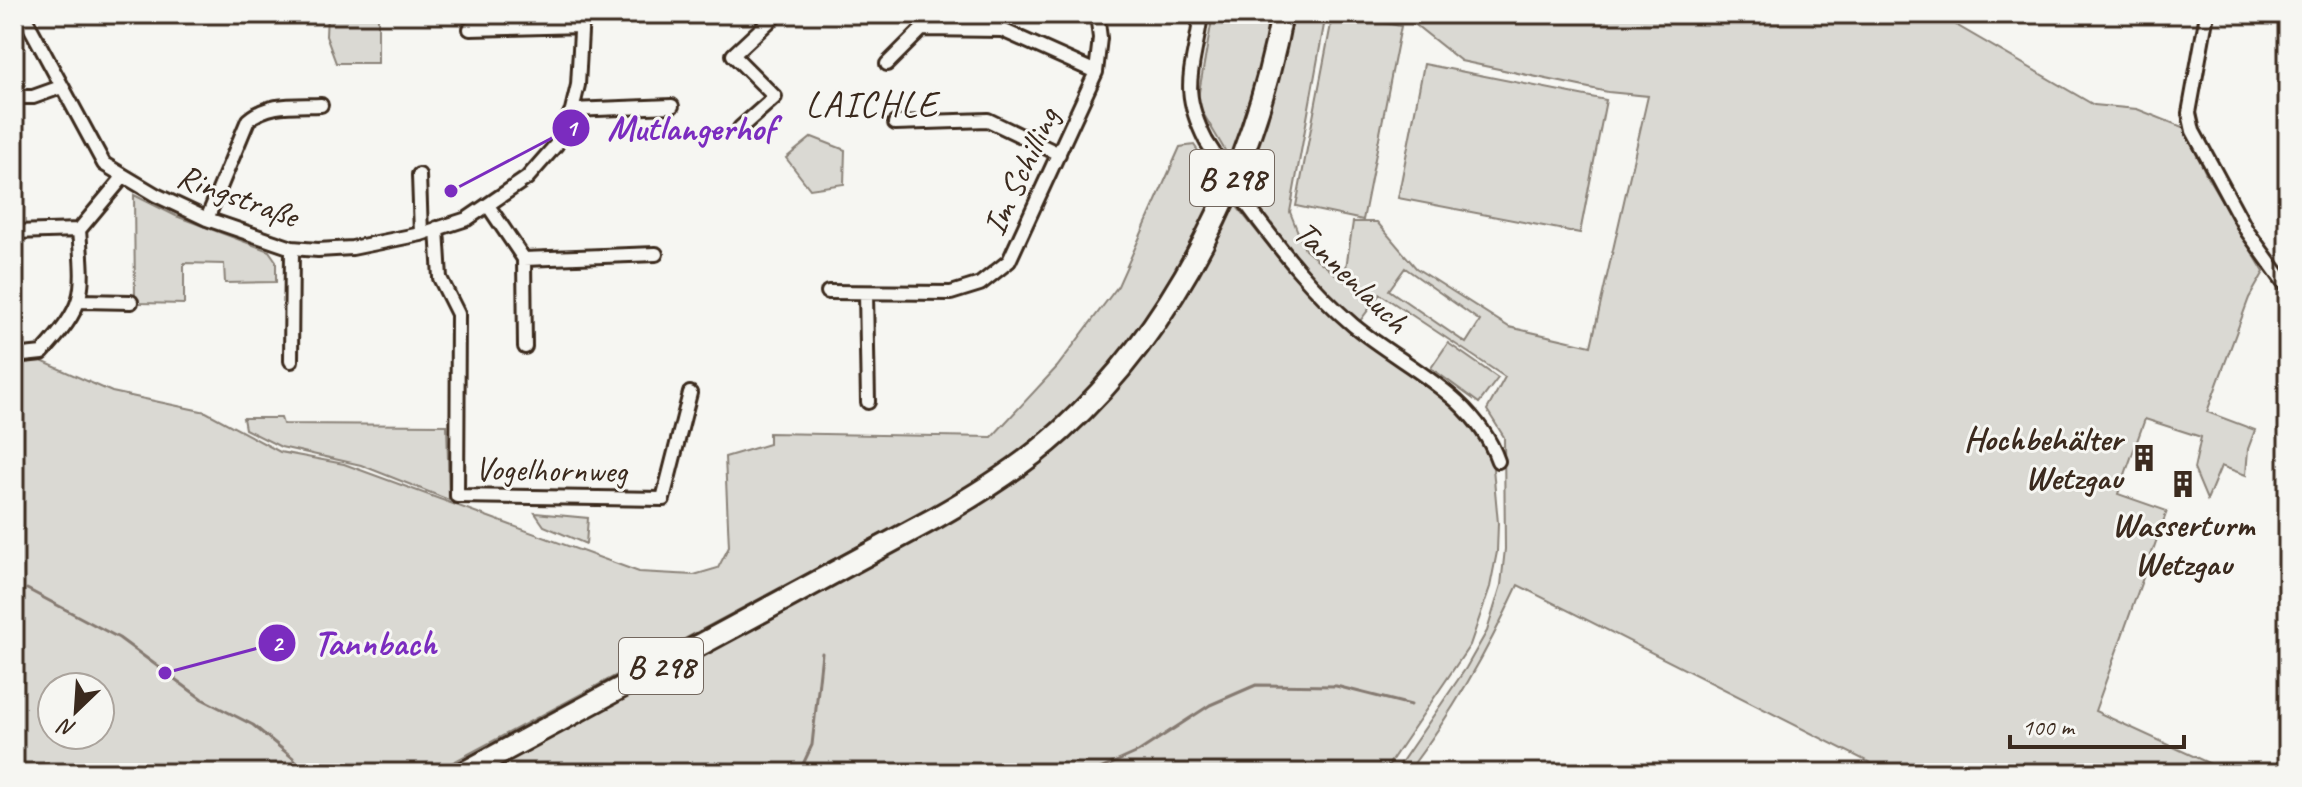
<svg xmlns="http://www.w3.org/2000/svg" width="2302" height="787" font-family="Caveat,sans-serif">
  <style>
    .green { fill: #dad9d3; stroke: #8a8278; stroke-width: 2; fill-rule: evenodd }
    .lines { fill: none; stroke-linecap: round; stroke-linejoin: round }
    .stream { stroke: #857a71; stroke-width: 3 }
    .minor-casing { stroke: #3b2a1e; stroke-width: 18 }
    .primary-casing { stroke: #3b2a1e; stroke-width: 26 }
    .minor { stroke: #f6f6f2; stroke-width: 12 }
    .primary { stroke: #f6f6f2; stroke-width: 20 }
    .minor-bridge-casing { stroke: #3b2a1e; stroke-width: 18; stroke-linecap: butt }
    .minor-bridge { stroke: #f6f6f2; stroke-width: 12 }
    .labels { text-anchor: middle; stroke-width: 6; stroke-linejoin: round; paint-order: stroke }
    .shield { fill: #f6f6f2; stroke: #73675e; stroke-width: 2 }
    .shield-label { font-size: 32px; font-weight: bold; fill: #3b2a1e }
    .street-label { font-size: 34px; fill: #3b2a1e; stroke: #f6f6f2 }
    .poi-label { font-size: 34px; font-weight: bold; fill: #3b2a1e; stroke: #f6f6f2; text-anchor: end }
    .neighbourhood-label { font-size: 36px; letter-spacing: 2px; fill: #3b2a1e; stroke: #f6f6f2 }
    .leader { fill: none; stroke: #7b2cbf; stroke-width: 3 }
    .callout-dot { fill: #7b2cbf; stroke: #f6f6f2; stroke-width: 3 }
    .mark-label { font-size: 24px; text-anchor: middle; font-weight: bold; fill: #fff }
    .callout-label { font-size: 36px; text-anchor: middle; font-weight: bold; fill: #7b2cbf; stroke: #f6f6f2; stroke-width: 6; stroke-linejoin: round; paint-order: stroke }
  </style>
  <rect width="100%" height="100%" fill="#f6f6f2"/>
  <filter id="ink" filterUnits="userSpaceOnUse"><feTurbulence type="fractalNoise" baseFrequency=".0125" numOctaves="2"/><feDisplacementMap in="SourceGraphic" scale="16" xChannelSelector="R" yChannelSelector="G"/><feConvolveMatrix kernelMatrix="1 2 1 2 8 2 1 2 1" color-interpolation-filters="sRGB"/></filter>
  <g filter="url(#ink)">
    <path class="green" d="M327 14H378V63H336L326 36Z
      M1213 14H1271L1254 93 1230 159 1197 103Z
      M1295 14H1326L1290 212 1305 250 1344 281 1353 222H1377L1416 268 1509 327 1591 346 1648 96 1608 92 1461 61 1412 22 1368 14H1937L2094 105 2137 109 2185 128 2207 176 2264 272 2249 298 2207 412 2255 430 2248 449 2246 475 2221 466 2207 500 2194 469 2201 437 2145 419 2118 494 2167 511 2095 711 2230 773H1890L1518 585C1486 654 1453 712 1407 773H1394L1466 668 1487 631 1501 585 1505 549 1504 437 1487 410 1505 377 1380 294 1357 325C1310 283 1274 237 1243 182L1274 91ZM1405 268 1480 321 1466 343 1389 290Z
      M1333 14 1401 26 1363 220 1296 206Z
      M1424 64 1606 100 1580 233 1398 198Z
      M812 137 845 150 844 184 810 189 786 158Z
      M1194 145 1221 184C1156 312 1099 403 976 483 944 504 915 522 879 535L433 773H14V361L37 359 112 392 206 412 280 452 344 464 639 572 694 575 718 568 729 547 725 457 769 444V433L992 437 1057 367 1118 286 1180 147ZM52 687H100V735H52Z
      M134 195 176 216 269 251 276 261V282L225 283 224 264 184 263V304L140 303 135 299Z
      M1234 203 1279 259 1333 316 1459 411 1473 426 1492 457 1498 523 1497 552 1490 587 1470 645 1383 773H486L908 542 1038 462 1075 431 1136 365 1196 274Z
      M1448 343 1498 378 1479 403 1431 368Z
      M243 418H281L283 424 447 425 449 500 361 465 281 447 245 429Z
      M535 513 588 518 586 544 544 526Z"/>
    <g class="lines">
      <path class="stream" d="M27 589 119 638 202 699 253 725 293 758 303 773
        M799 773 812 745 822 653
        M1091 773 1138 752 1210 705 1256 685 1336 686 1411 705"/>
      <g class="minor-casing">
        <path id="minor" d="M23 14 104 164 156 195 207 219 292 248 318 250 352 248 421 234 467 219 527 178 556 145 572 110 578 85 582 14
          M1201 14C1194 71 1178 85 1206 141
          M2207 14 2189 113 2193 131 2247 231 2288 288
          M470 29 582 26
          M887 64 922 29 1002 30 1096 72
          M14 97H33L61 87
          M572 110 672 106
          M895 123 988 120 1059 154
          M740 128 775 97 733 55 777 14
          M419 175 421 234
          M1248 206C1280 249 1312 290 1353 325 1405 368 1474 394 1498 461
          M489 207 524 259 525 347
          M207 219 248 120C269 102 295 106 321 105
          M437 228 440 278 458 314 457 496 663 499 690 393
          M14 232 79 230
          M524 259 656 254
          M828 292 951 293 980 284 1009 261 1096 72 1100 38 1097 14
          M866 293 868 402
          M81 301 131 302
          M14 356 42 353C87 303 84 295 79 230L124 176
          M291 361 292 248"/>
      </g>
      <g class="primary-casing">
        <path id="primary" d="M463 773 937 517C981 492 1024 465 1061 431 1177 326 1254 166 1282 14"/>
      </g>
      <use href="#minor" class="minor"/>
      <use href="#primary" class="primary"/>
      <g class="minor-bridge-casing">
        <path id="minor-bridge" d="M1206 141 1248 206"/>
      </g>
      <use href="#minor-bridge" class="minor-bridge"/>
    </g>
  </g>
  <defs>
    <g id="building-bare" transform="scale(2.16)"><path d="M-4-6H4V6H1V3H-1V6H-4ZM-2.5-4.3h1.7v1.8h-1.7ZM.8-4.3h1.7v1.8H.8ZM-2.5-1h1.7V.8h-1.7ZM.8-1h1.7V.8H.8Z" fill="#3b2a1e" stroke="#f6f6f2" stroke-width="2.5" paint-order="stroke"/></g>
  </defs>
  <g fill-rule="evenodd">
    <use href="#building-bare" x="2144" y="458"/>
    <use href="#building-bare" x="2183" y="484"/>
  </g>
  <g class="labels">
    <g class="shield">
      <rect x="1190" y="150" width="84" height="56" rx="6"/>
      <rect x="619" y="638" width="84" height="56" rx="6"/>
    </g>
    <g class="shield-label">
      <text x="1232" y="189">B 298</text>
      <text x="661" y="677">B 298</text>
    </g>
    <g class="street-label">
      <text transform="translate(1020 171) rotate(-65)" y="12">Im Schilling</text>
      <text transform="translate(238 195) rotate(20)" y="12">Ringstraße</text>
      <text transform="translate(1352 276) rotate(44)" y="12">Tannenlauch</text>
      <text transform="translate(551 469) rotate(1)" y="12">Vogelhornweg</text>
    </g>
    <g class="poi-label">
      <text x="2122" y="450">Hochbehälter<tspan x="2122" dy="39">Wetzgau</tspan></text>
      <text x="2183" y="536" text-anchor="middle">Wasserturm<tspan x="2183" dy="39">Wetzgau</tspan></text>
    </g>
    <g class="neighbourhood-label">
      <text x="872" y="116">LAICHLE</text>
    </g>
  </g>
  <path class="leader" d="M451 191L571 128M165 673L277 643"/>
  <g class="callout-dot">
    <circle cx="451" cy="191" r="8"/>
    <circle cx="165" cy="673" r="8"/>
    <circle cx="571" cy="128" r="20"/>
    <circle cx="277" cy="643" r="20"/>
  </g>
  <g class="mark-label">
    <text x="571" y="136">1</text>
    <text x="277" y="651">2</text>
  </g>
  <g class="callout-label">
    <text x="691" y="140">Mutlangerhof</text>
    <text x="375" y="655">Tannbach</text>
  </g>
  <rect width="2302" height="787" fill="none" stroke="#f6f6f2" stroke-width="48"/>
  <rect x="24" y="24" width="2254" height="739" fill="none" stroke="#3b2a1e" stroke-width="3" filter="url(#ink)"/>
  <g transform="translate(76 711) rotate(205)"><circle r="38" fill="#f6f6f2" stroke="#aba49d" stroke-width="2"/>
  <path d="M0-6L14 30L0 20L-14 30Z" fill="#3b2a1e"/>
  <text y="-12" font-size="22" font-weight="bold" text-anchor="middle" fill="#3b2a1e">N</text>
  </g>
  <path d="M2010 735v12h174v-12" fill="none" stroke="#3b2a1e" stroke-width="4"/>
  <text x="2022" y="735" font-size="24" fill="#3b2a1e" stroke="#f6f6f2" stroke-width="6" paint-order="stroke">100 m</text>
</svg>
